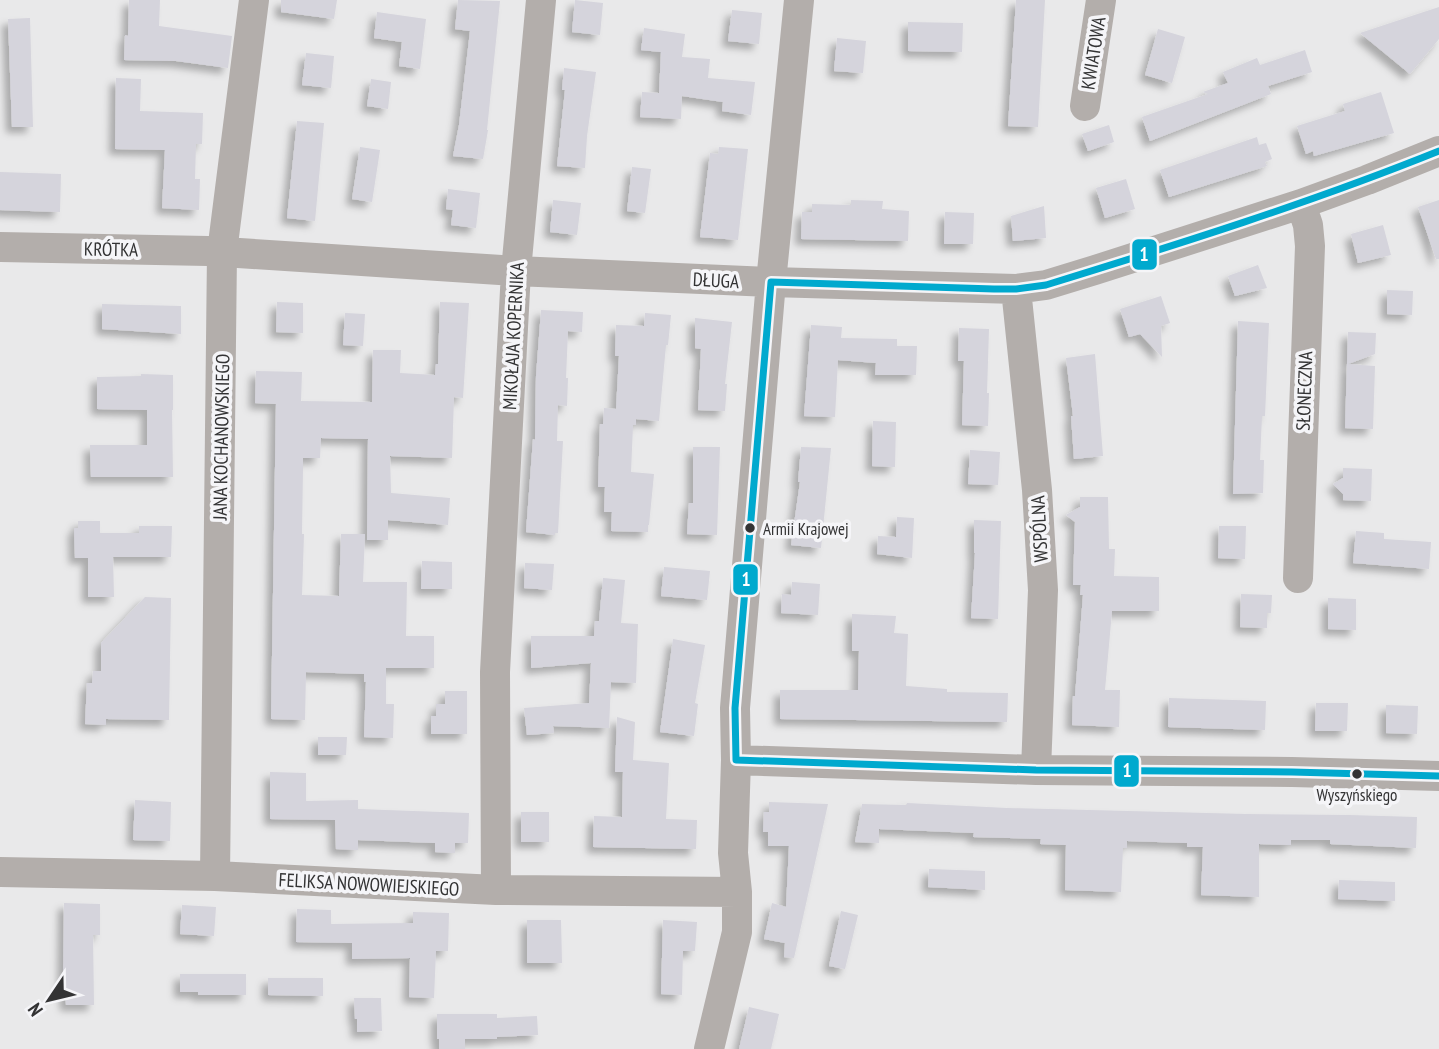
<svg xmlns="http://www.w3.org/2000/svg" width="1439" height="1049" font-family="'PT Sans Narrow',sans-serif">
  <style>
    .building { fill: #d5d4dc; filter: url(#shadow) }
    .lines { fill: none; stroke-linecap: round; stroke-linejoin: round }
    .minor { stroke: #b3aeab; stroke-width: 30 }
    .bus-1-casing { stroke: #f5f5f8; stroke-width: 12 }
    .bus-1 { stroke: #00a9ce; stroke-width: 7 }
    .bus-dot { fill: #333334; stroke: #f5f5f8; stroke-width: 2.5 }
    .labels { text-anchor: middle; stroke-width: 7; stroke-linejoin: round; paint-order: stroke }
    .bus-label { font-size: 17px; fill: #333334; stroke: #f5f5f8; text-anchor: start }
    .street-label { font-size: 19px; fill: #333334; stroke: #f5f5f8 }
    .line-badge { stroke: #f5f5f8; stroke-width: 2.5 }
    .badge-label { font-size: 19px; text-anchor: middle; font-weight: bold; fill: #fff }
  </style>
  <defs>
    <filter id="shadow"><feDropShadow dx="-6" dy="6" stdDeviation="3.5" flood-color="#0004"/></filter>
  </defs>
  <rect width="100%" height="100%" fill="#e9e9ea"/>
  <path class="building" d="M129 0H160L159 26 232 36 228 68 176 61 124 60 125 35 128 36Z
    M281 0H337L334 19 281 12Z
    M458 0 500 1 487 130H488L483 159 453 156 459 125 470 31 455 29Z
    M575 0 603 3 600 35 572 32Z
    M1016 0H1045L1038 127 1008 126Z
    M1439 7V39L1410 74 1360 33Z
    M732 10 762 13 759 44 728 41Z
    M377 12 426 19 420 69 399 66 402 42 374 38Z
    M30 18 33 127H12L8 19Z
    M908 22 963 23 962 52 908 51Z
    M644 28 685 34 682 57 710 59 708 78 755 82 751 115 722 111 723 102 682 96 681 119 640 117 642 92 659 93 661 52 641 50Z
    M1158 29 1185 37 1172 83 1145 75Z
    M837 38 866 41 863 73 834 71Z
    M1305 50 1312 72 1268 86 1271 94 1150 141 1142 117 1208 94 1203 92 1228 83 1223 72 1257 58 1260 65Z
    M306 53 334 56 331 88 302 85Z
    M564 68 596 72 587 136 585 168 557 166 565 90H562Z
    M116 78 141 79 140 111 203 113 202 144H196L195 179H200L199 210 162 208 165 150 115 149Z
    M371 79 391 82 388 109 367 106Z
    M1381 92 1394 133 1314 156 1313 151 1306 154 1297 126 1345 111 1343 104Z
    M297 121 324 123 315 221 287 218Z
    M1109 125 1114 142 1088 151 1082 134Z
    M1257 137 1259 145 1266 143 1272 159 1265 162 1267 166 1169 197 1160 170Z
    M360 147 380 150 372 202 352 199Z
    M719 147 748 149 738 240 700 237 710 153 718 154Z
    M632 167 651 169 645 213 627 211Z
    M0 172 61 174 60 212 0 210Z
    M1126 179 1135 209 1105 218 1096 188Z
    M448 189 480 193 476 228 451 225 453 210 446 209Z
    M553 200 581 203 577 235 550 232Z
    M851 200 883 201 882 209 909 211 908 241 801 239 802 212H812V204L851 205Z
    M1439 200V259H1436L1418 207Z
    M1044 206 1046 238 1013 241 1011 216Z
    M945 212 974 213 973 244H944Z
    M1383 225 1391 255 1358 263 1351 234Z
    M1258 265 1267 288 1235 296 1228 276Z
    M1387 290 1413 291 1412 315 1387 314Z
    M1161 296 1170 323 1161 326 1162 357 1140 334 1129 337 1120 309Z
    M277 302 303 303V333L276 332Z
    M440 302 469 303 463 398 454 397 452 458 390 456 391 493 450 498 448 525 388 520V540H367L368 439 321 438 320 458H303V468L302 534H304L302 595 339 596 341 534H365L363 582H407L406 636H434V668H386V704H394L393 738 364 737 366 682H364V674L306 672 305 720 271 719 276 404 255 403 256 371 302 372 301 401 372 402 373 350H401L400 373 435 375 436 364H438Z
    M102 304 181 306V334L102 329Z
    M541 310 583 312 582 332 568 331 566 378H568L567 406 558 405 557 441H563L558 533H555V535L526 532 533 439 535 440 536 376Z
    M345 313 365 314 363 346 343 345Z
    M645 313 671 315 668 345H666L659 421 636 419V425H633L631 472 654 474 649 525H648V532L611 531 612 512H604L605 487H598L600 424H603L604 408 616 409 619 356H615L616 325 644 326Z
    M695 318 732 322 725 384H727L725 411 698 410 701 349 695 348Z
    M1238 321 1269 323 1265 416H1262L1260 460H1264L1263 493 1233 494Z
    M811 325 842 327 841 338 897 339V346H917L916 375H875L876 363 838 360 835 417 804 416Z
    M959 328 989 329 987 393H989L988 426 962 425 964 361H958Z
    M1348 332 1376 333 1375 354 1348 364 1375 366 1373 429 1345 428Z
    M1095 354 1103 456 1074 459 1071 416H1073L1066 358Z
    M141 374 173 375V410H172L173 477H91L90 445H147V410L97 409V377L141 376Z
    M873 421 896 422 895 467 872 466Z
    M693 447H720L717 535 687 534 689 503H693Z
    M801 447 831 448 821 548 791 545 800 482H798Z
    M970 450 1000 452 998 485 968 484Z
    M1343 468 1372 469 1371 501 1343 500V494L1333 484 1343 478Z
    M1080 497H1108L1109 549H1115L1114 576 1159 577V611H1112L1105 690H1120L1119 727 1072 725 1073 696H1075L1083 595H1080L1081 585H1073L1075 522 1066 515 1080 507Z
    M897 517 914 518 912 558 877 554 878 536 896 537Z
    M974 520 1001 521 998 619 971 618 975 553H974Z
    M78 521H100V533H139V526H172L171 557H113L114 597H88V558H75L74 528H78Z
    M1219 526H1246L1245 559 1218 558Z
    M1356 531 1384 533V539L1431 542 1429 569 1353 563Z
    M422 561 452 562V589H421Z
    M525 563 554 564 552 590 524 588Z
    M664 567 710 571 707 600 661 596Z
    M603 578 625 580 621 623 638 624 636 683 611 682 609 728 553 726 554 733 527 735 524 708 589 703 591 663 531 668V636H594L595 621H599Z
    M792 582 820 584 818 615 781 613 782 594 791 595Z
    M1241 594 1272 595 1271 613H1267V628L1240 627Z
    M145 597 171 598 169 720 106 719V725L85 724 87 683H92L93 671H101V643Z
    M1328 598 1356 599V630L1328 629Z
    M852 614 896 616 894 633 908 634 906 686 947 689V692L1008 693 1007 722 780 719V690H858L859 651H852Z
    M673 639 705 645 695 703 698 704 694 736 660 732Z
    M445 691H467V734H431V716H436V704H445Z
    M1169 698 1266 701 1265 730 1168 727Z
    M1316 703H1348L1347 731H1315Z
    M1386 705 1418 706 1417 734 1386 733Z
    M617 717 635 722 633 760 669 763 666 819 697 820 696 849 593 847 594 816 622 817 623 772H615Z
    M318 737H347L346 755H318Z
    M270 772 306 773V801L358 800V809L469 813 468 843H455V853L435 852V843L358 840V850L336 849 335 820 270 819Z
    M135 800 171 802 170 841 133 840Z
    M769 802 828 804 794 958 784 957 785 943 764 939 772 903 786 907 789 846H768V832H763L764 812H769Z
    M907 803 1007 808 1247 814 1349 815 1417 817 1416 848 1330 844V840H1291V845L1259 844V897L1201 895 1203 847H1187V843L1127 841V848H1123L1121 892 1065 890 1066 845 1040 844 1041 839 973 837 974 833 879 829V843L855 842 862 804 906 805Z
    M521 812H549V842H521Z
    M929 869 985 871V890L928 887Z
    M1339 880 1395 882V901L1338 899Z
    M64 903 100 904V935H93L94 1005H66L65 989H63Z
    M182 905 216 907 214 936 180 934Z
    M297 909 331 910V924L413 923V912L449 913 448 951H436L434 998 409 997 410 958 352 959V943L296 942Z
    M841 911 858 915 845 969 829 966Z
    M527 920H561L562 963H527Z
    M663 920 697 922 695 951H683L682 995 661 994Z
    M180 974H246V995H198V992H180Z
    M268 978H323V996L268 995Z
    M354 998H381L382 1031 357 1032V1019H355Z
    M749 1007 779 1014 771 1049H739Z
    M437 1014H497V1018L537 1016 538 1035 497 1037V1039H465V1049H439V1039H437Z"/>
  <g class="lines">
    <path class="minor" d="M1085 106 1101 0
      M0 247 208 251 516 271 771 282 1016 289 1046 285 1095 270 1301 204 1367 180 1439 151
      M1016 289 1037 490 1043 590 1036 770
      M1298 578 1310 246 1308 225 1301 204
      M736 760 1036 770 1292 772 1439 776
      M0 872 215 876 496 890 737 892
      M215 876 222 252 254 0
      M496 890 495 672 516 271 541 0
      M709 1049 737 932V892L733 853 736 760 735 708 771 282 799 0"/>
    <g class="bus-1-casing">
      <path id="bus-1" d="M1439 151C1310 203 1179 244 1046 285L1016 289H994L771 282 735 708 736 760 1036 770 1292 772 1439 776"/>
    </g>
    <use href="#bus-1" class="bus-1"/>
  </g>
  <g class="bus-dot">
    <circle cx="750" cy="528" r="6"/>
    <circle cx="1357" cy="774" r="6"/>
  </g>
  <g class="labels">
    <g class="bus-label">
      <text x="763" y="535">Armii Krajowej</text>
      <text x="1357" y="801" text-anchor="middle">Wyszyńskiego</text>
    </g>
    <g class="street-label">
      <text transform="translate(1093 53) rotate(-81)" y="7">KWIATOWA</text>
      <text transform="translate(111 249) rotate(1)" y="7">KRÓTKA</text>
      <text transform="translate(716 280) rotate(3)" y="7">DŁUGA</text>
      <text transform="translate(513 336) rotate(-87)" y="7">MIKOŁAJA KOPERNIKA</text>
      <text transform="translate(1304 391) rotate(-88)" y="7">SŁONECZNA</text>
      <text transform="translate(221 437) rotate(-89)" y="7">JANA KOCHANOWSKIEGO</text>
      <text transform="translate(1039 529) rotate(-93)" y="7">WSPÓLNA</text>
      <text transform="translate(369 884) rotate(3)" y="7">FELIKSA NOWOWIEJSKIEGO</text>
    </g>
  </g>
  <g class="line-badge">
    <rect x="1131" y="238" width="27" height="33" rx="7" fill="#00a9ce"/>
    <rect x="732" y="563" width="27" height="33" rx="7" fill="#00a9ce"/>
    <rect x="1113" y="754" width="27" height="34" rx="7" fill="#00a9ce"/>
  </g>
  <g class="badge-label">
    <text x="1144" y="261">1</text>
    <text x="746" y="586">1</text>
    <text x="1127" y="777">1</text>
  </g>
  <g transform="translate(49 1000) rotate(235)" stroke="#f5f5f8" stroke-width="5" paint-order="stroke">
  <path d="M0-5L12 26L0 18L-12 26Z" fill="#333334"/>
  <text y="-10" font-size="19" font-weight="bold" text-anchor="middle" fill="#333334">N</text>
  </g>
</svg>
